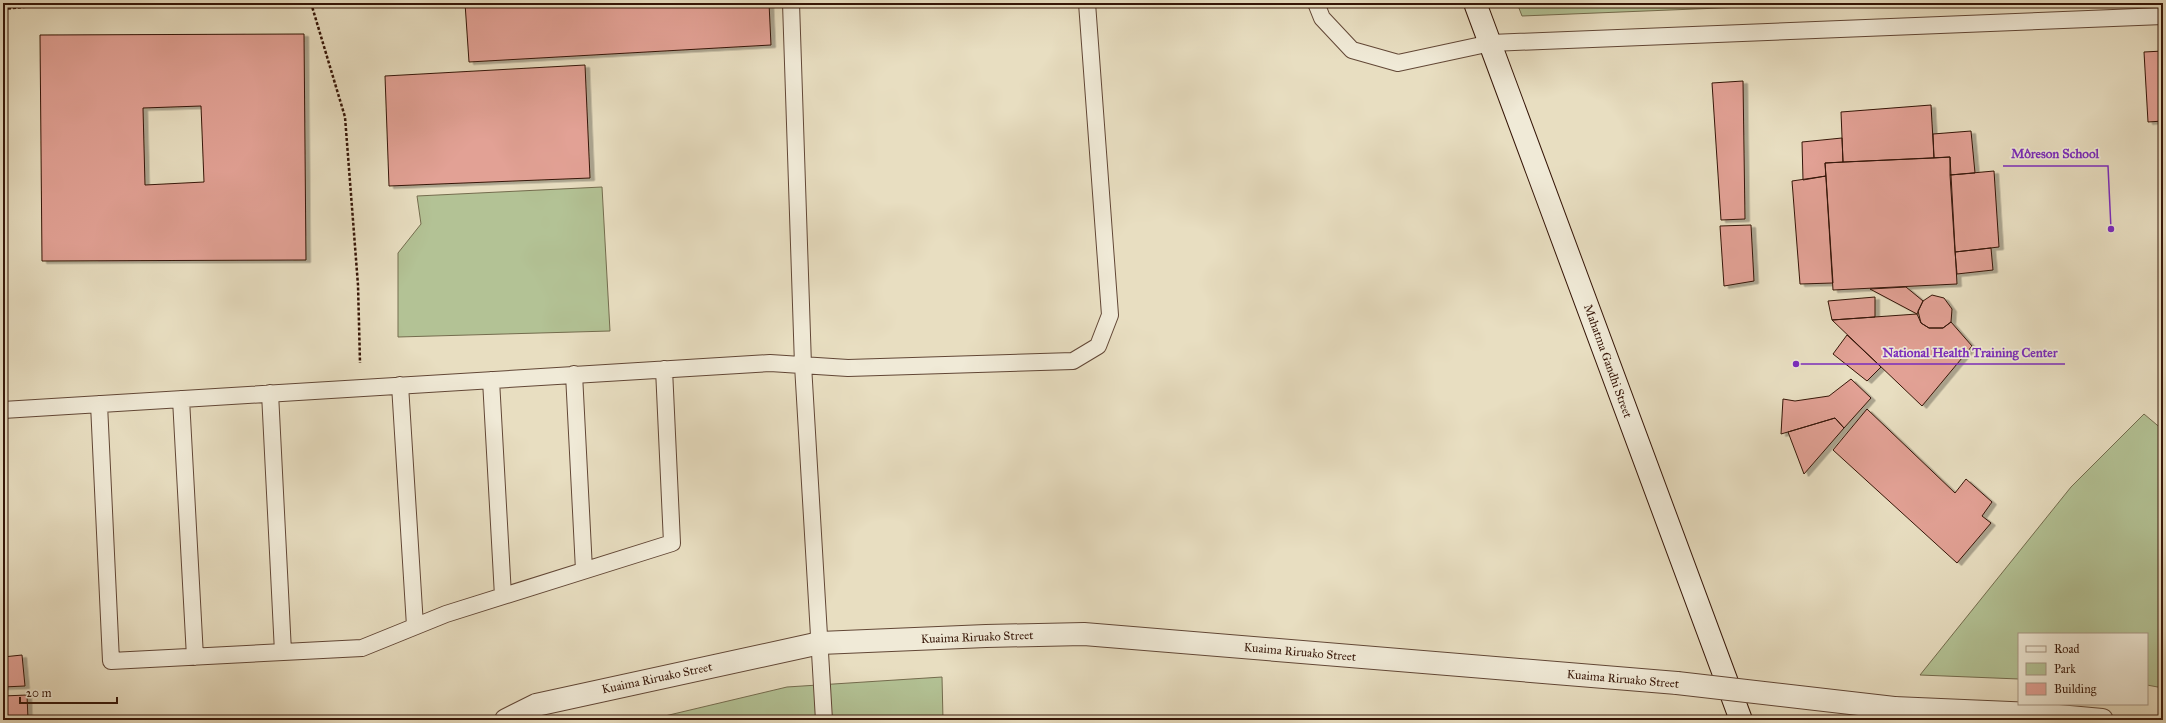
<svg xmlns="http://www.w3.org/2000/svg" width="2166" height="723" font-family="'IM FELL Great Primer',serif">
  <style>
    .green { fill: #b3c295; stroke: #746c4e }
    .building { fill: #e2a195; stroke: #351507; fill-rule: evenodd; filter: url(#shadow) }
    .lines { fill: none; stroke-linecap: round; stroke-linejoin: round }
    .lane-casing { stroke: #624736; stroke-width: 18 }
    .street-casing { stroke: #624736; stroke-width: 24 }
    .secondary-casing { stroke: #351507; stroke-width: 24 }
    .path { stroke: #351507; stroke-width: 2.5; stroke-dasharray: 3 2; stroke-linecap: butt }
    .lane { stroke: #f0ead7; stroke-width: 16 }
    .street { stroke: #f0ead7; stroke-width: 22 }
    .secondary { stroke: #f0ead7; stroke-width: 22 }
    .street-bridge-casing { stroke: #624736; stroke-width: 24; stroke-linecap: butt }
    .street-bridge { stroke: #f0ead7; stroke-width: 22 }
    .labels { text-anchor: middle; stroke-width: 3.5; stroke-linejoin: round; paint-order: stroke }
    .street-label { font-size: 12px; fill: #351507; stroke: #f0ead7 }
    .leader { fill: none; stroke: #7b2cbf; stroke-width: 1.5 }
    .callout-dot { fill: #7b2cbf; stroke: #f0ead7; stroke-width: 1.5 }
    .callout-label { font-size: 13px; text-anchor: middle; font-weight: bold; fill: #7b2cbf; stroke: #f0ead7; stroke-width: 3.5; stroke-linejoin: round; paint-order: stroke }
  </style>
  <defs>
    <filter id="shadow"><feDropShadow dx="4.5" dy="2.5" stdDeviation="0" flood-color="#0004"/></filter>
  </defs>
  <rect width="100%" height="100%" fill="#e8dec1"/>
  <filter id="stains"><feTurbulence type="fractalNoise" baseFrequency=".005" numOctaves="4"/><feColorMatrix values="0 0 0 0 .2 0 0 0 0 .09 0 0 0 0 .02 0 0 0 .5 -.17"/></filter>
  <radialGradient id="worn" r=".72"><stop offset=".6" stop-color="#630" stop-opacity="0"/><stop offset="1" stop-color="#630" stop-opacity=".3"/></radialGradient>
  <path class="green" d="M1517 3H1843L1522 16Z
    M602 187 610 331 398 337V253L421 224 417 196Z
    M2144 414 2163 430V688L2147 685V634H2019V679L1920 675 2071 487Z
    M942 677 943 720H648L787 687Z"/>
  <path class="building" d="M465 3H769L771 45 469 62Z
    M304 34 306 260 42 261 40 35ZM201 106 204 182 145 185 143 108Z
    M2163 51V121L2148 122 2144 52Z
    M585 65 590 178 389 186 385 76Z
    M1743 81 1745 219 1721 220 1712 83Z
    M1931 105 1934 158 1843 162 1841 112Z
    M1971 131 1975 173 1950 175V157L1934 158 1933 134Z
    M1842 138 1843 162 1825 163 1826 176 1803 180 1802 142Z
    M1950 157 1957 284 1833 290 1825 163Z
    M1994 171 1999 247 1955 252 1950 175Z
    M1826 176 1833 283 1800 284 1792 181Z
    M1751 225 1754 281 1724 286 1720 226Z
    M1991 248 1993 270 1957 274 1955 252Z
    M1906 287 1923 301 1917 314 1870 289Z
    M1932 295 1944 298 1952 309 1951 322 1943 328H1929L1921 323 1918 311 1923 301Z
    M1875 297V317L1832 320 1828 301Z
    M1917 314 1921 323 1929 328H1943L1951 322 1972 346 1922 406 1832 320Z
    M1847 335 1881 367 1867 381 1833 354Z
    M1851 379 1871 398 1844 428 1835 418 1781 434 1783 399 1795 401 1829 396Z
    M1867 409 1955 493 1966 479 1992 502 1982 516 1991 523 1957 563 1833 450Z
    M1835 418 1844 428 1804 474 1788 432Z
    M22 655 25 686 3 687V657Z
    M27 695 28 720H3V696Z"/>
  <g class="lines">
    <g class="lane-casing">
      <path id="lane" d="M791 3 803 365 824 720
        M1316 3 1322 18 1352 50 1398 63 1491 43 2163 16
        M574 374 584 570
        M491 380 503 596
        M400 385 415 626
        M270 393 283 652
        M181 399 195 657
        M99 404 111 661 362 648 446 614 672 543 664 369
        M3 410 770 363 848 368 1073 361 1098 346 1110 315 1087 3"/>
    </g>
    <g class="street-casing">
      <path id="street" d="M1894 708 2036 714 2102 720
        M506 720 536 705 820 643 986 636 1084 634 1677 683"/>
    </g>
    <g class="secondary-casing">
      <path id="secondary" d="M1475 3 1741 720"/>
    </g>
    <path class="path" d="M311 3 345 117 358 285 360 363
      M3 9 64 3"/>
    <use href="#lane" class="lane"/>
    <use href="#street" class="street"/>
    <use href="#secondary" class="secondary"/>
    <g class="street-bridge-casing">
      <path id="street-bridge" d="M1677 683 1894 708"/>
    </g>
    <use href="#street-bridge" class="street-bridge"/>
  </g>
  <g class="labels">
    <g class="street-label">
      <text transform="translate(1608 361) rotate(70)" y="4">Mahatma Gandhi Street</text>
      <text transform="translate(977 637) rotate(-2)" y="4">Kuaima Riruako Street</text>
      <text transform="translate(1300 652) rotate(5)" y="4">Kuaima Riruako Street</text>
      <text transform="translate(657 678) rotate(-12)" y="4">Kuaima Riruako Street</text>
      <text transform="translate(1623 679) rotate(5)" y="4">Kuaima Riruako Street</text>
    </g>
  </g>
  <path class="leader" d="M2111 229L2108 166H2003M1796 364L1874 364H2065"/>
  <g class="callout-dot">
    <circle cx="2111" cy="229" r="4"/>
    <circle cx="1796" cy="364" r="4"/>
  </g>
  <g class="callout-label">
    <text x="2055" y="158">Môreson School</text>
    <text x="1970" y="357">National Health Training Center</text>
  </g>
  <rect width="2166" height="723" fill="none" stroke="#e8dec1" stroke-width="16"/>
  <rect x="4" y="4" width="2158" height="715" fill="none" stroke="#351507" stroke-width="2"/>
  <rect x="8" y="8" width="2150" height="707" fill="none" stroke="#351507"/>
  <rect x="2018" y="633" width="130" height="72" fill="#f0ead7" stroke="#a59584"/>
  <rect x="2026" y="646" width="20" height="6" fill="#f0ead7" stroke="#a59584"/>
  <text x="2054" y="653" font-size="12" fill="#351507">Road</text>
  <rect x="2026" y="663" width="20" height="12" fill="#b3c295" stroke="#a59584"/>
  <text x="2054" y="673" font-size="12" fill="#351507">Park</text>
  <rect x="2026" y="683" width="20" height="12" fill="#e2a195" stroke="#a59584"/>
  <text x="2054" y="693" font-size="12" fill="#351507">Building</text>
  <path d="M20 697v6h97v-6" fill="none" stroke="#351507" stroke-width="2"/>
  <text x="26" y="697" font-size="12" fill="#351507" stroke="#f0ead7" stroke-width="3" paint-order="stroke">20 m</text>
  <rect width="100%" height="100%" filter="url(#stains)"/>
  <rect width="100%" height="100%" fill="url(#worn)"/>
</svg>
